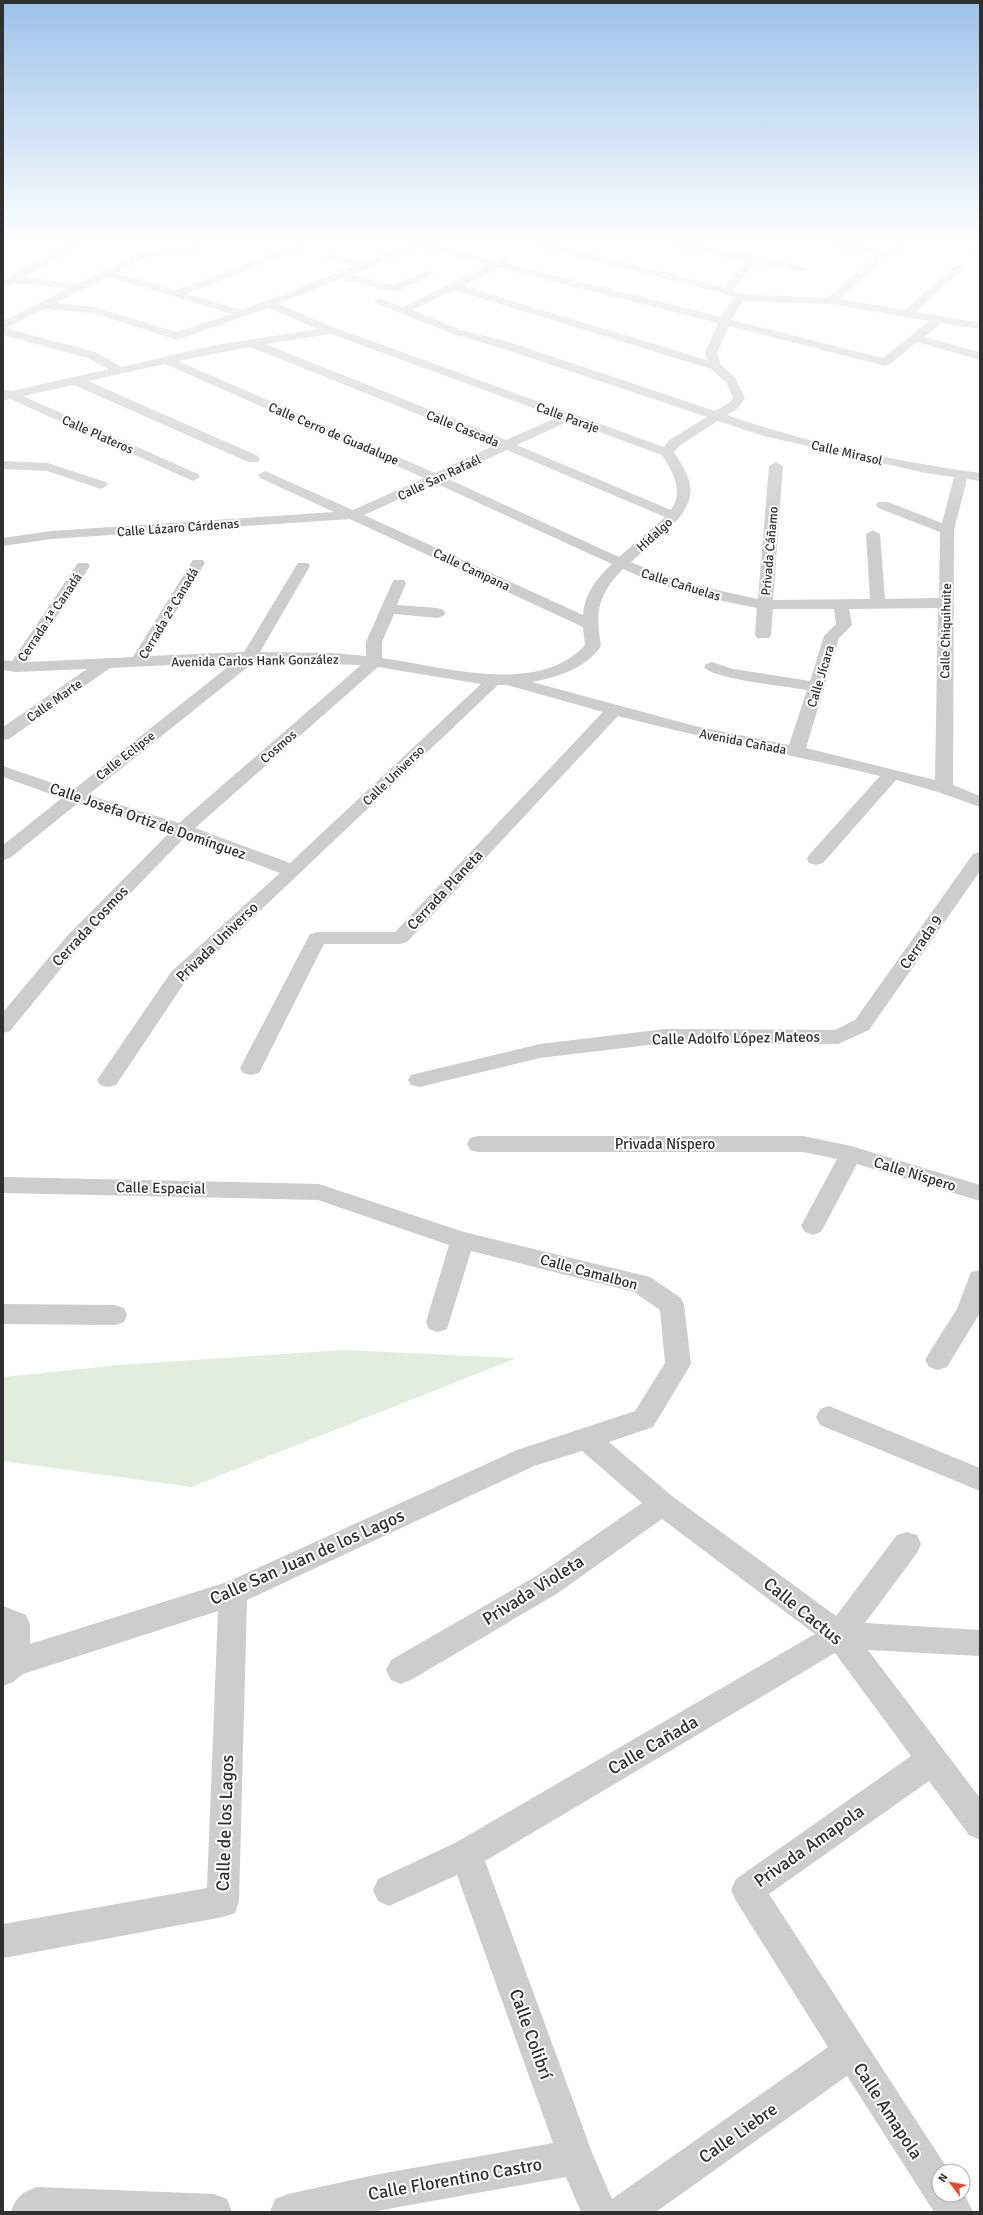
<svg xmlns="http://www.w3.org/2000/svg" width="983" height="2215" font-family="Signika,sans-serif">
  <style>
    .green { fill: #e3edde }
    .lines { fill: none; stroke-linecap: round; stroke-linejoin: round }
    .minor { fill: #cdcdcd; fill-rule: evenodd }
    .labels { text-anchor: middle; stroke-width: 4; stroke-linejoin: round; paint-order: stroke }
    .far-street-label { font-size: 13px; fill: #303030; stroke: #fff }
    .street-label { font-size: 15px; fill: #303030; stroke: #fff }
    .near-street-label { font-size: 18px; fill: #303030; stroke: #fff }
  </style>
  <rect width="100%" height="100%" fill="#fff"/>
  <path class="green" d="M343 1350 517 1358 191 1487 3 1461V1377L120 1365Z"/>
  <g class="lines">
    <path class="minor" d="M79 239H92L24 277 77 284 145 250 179 249 210 239H227L180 255H151L116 273 176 290 311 239H326L187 294 242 310 354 266 327 259 326 257 327 255 331 254 364 262 407 245 393 239H411L496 261 506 257 510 258 511 260 507 263 721 317 733 298 722 293 515 241 514 239H532L723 287 745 261 645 242 640 239C691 239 751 256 802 266L807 269 802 272 755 263 733 290 741 294 828 298 876 255 805 242 800 239H824L883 250 910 239H925L888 255 840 299 905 310 956 265H964L965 267 964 269 916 312 980 323V329L941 323 924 337 980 352V360L917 342 889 365 885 366 729 326 717 353 721 365 735 377 745 398 737 409 727 415C808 443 895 461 980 473V481L967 479 954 530 953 785 980 796V807L938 792 896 780 823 863 816 865 809 863 807 859 809 855 880 776C793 755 705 739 618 716L407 942 400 944H324L259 1073 251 1075 243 1073 240 1068 310 934 317 932H395L603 712 507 685H498L185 982 116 1085 108 1087 100 1085 97 1080 171 972 280 873 185 837 81 944 10 1031 3 1033V1012L67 936 170 832 78 803 10 858 3 860V845L62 798 3 777V766L73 790 234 662 110 668 9 739 3 740V727L87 669 16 672 3 670V660L12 661 78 563H88L90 566 27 662 133 657 191 563 193 560H203L205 563 149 656 244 652 296 566 298 563H308L310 566 260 652 333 653 366 656V642L392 583 394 580H404L406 583 397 605 438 608 443 610 446 613 443 616 438 618 394 614 382 642V658C442 666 538 697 585 645L583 627 350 519 51 539 3 546V538L51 531 334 512 260 478 258 475 265 471 353 510 424 478 165 364 88 381 258 456 260 459 258 462H248L74 385 23 396 198 474 200 477 193 481 10 399 3 401V390L12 391 109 369 87 358 3 335V321L67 289 14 283 3 287V280ZM419 247 488 265 403 307 379 298 373 301 375 303 453 334 501 348 707 417 669 440 664 447 336 328 278 304 341 279 394 292 398 291 436 273 431 270 427 271 393 285 351 275ZM499 268 718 323 705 353 707 360 463 286ZM108 277 231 314 177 332 94 307 56 303ZM454 290 711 369 726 382 733 398 729 403 715 411 509 342 461 330 413 310ZM743 301 831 304 929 321 883 358 731 320ZM268 308 318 329 215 345 122 367 95 352 5 328 44 309 93 313 177 340ZM331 334 558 417 506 440 265 344ZM250 347 495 445 435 473 178 361ZM569 421 662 455C673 472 684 491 671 510L517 445ZM718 421 764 436 925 473 954 477 942 523 888 502H878L876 505 878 508 940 532 939 598 885 599 880 534 873 530 866 534 870 599 773 600 783 466 776 462 769 466 758 599C715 590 671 580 631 562 650 544 696 515 690 485 688 473 680 462 674 452L679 446ZM507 450 665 517 619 557 446 478ZM435 483 612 564C596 579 585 593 583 615L364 515ZM623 569C665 589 712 599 757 608L755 635 757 638H769L771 635 773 609H834L836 624 824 636 810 681 733 669 712 662 706 664 704 667C712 679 789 687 807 690L789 745 695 726 532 682C558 677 585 669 601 646 595 611 598 595 623 569ZM938 608 935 780 806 748 839 638 852 625 849 609ZM254 662 361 665 179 823 88 795ZM378 667 481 684 290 863 195 828Z
      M974 248 980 250V256L969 251Z
      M3 461 48 463 106 482 108 485 101 489 47 471 3 469Z
      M980 852V871L869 1030 838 1044 665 1043 540 1058 419 1087 411 1085 408 1080 411 1075 419 1073 540 1044 665 1029 835 1030 855 1020 973 854Z
      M478 1136H803L851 1146 980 1185V1201L857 1164 821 1232 813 1235 805 1232 801 1226 837 1159 803 1152H478L470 1150 467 1144 470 1138Z
      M3 1177 319 1184 464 1232 650 1277 681 1298 684 1305 691 1364 653 1427 609 1442 672 1496 836 1616 897 1535 907 1532 917 1535 921 1544 917 1553 865 1623 980 1630V1656L868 1650 980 1798V1840L969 1835 929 1781 769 1894 949 2171H939V2195H963V2191L973 2212H934L847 2076 656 2212H581L566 2177 371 2212H270L275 2199 288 2194 379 2174 553 2143 457 1875 389 1906 378 1901 373 1890 378 1879 455 1843 815 1634 662 1519 558 1593 411 1680 401 1684 391 1680 386 1670 391 1660 538 1575 642 1503 582 1451 534 1466 247 1600 239 1901 235 1913 223 1917 3 1958V1924L207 1888 218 1611 23 1674 13 1682 3 1686V1606L26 1615 30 1624V1644L227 1582 517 1450 635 1411 665 1363 660 1310 634 1292 471 1251 447 1329 438 1332 429 1329 426 1322 449 1245 318 1200 3 1193ZM835 1653 911 1756 736 1879 731 1890 736 1901 828 2047 612 2199 593 2155 485 1861Z
      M980 1270V1313L947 1367 938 1370 929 1367 925 1360 929 1353 957 1309 971 1272Z
      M3 1304 115 1305 124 1308 127 1315 124 1322 115 1325 3 1324Z
      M829 1406 980 1468V1491L820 1425 816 1417 820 1409Z
      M37 2187 214 2194 227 2199 232 2212H11C17 2196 21 2193 37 2187Z"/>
  </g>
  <linearGradient id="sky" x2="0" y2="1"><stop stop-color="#9cc2ea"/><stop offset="0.44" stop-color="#fff"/><stop offset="1" stop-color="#fff" stop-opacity="0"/></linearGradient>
  <rect width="983" height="549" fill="url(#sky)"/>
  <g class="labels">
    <g class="far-street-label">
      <text transform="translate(568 417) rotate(20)" y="5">Calle Paraje</text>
      <text transform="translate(463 428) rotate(22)" y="5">Calle Cascada</text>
      <text transform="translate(334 433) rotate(23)" y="5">Calle Cerro de Guadalupe</text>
      <text transform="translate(98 434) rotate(24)" y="5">Calle Plateros</text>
      <text transform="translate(847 452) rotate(13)" y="5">Calle Mirasol</text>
      <text transform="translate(439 477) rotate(-25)" y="5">Calle San Rafaél</text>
      <text transform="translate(178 527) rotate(-4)" y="5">Calle Lázaro Cárdenas</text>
      <text transform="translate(654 534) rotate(-42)" y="5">Hidalgo</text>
      <text transform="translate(769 551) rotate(-85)" y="5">Privada Cáñamo</text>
      <text transform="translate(472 569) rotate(25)" y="5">Calle Campana</text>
      <text transform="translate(681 584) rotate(17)" y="5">Calle Cañuelas</text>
      <text transform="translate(168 613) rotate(-59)" y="5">Cerrada 2ª Canadá</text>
      <text transform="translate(49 617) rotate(-56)" y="5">Cerrada 1ª Canadá</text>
      <text transform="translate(945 631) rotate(-89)" y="5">Calle Chiquihuite</text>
      <text transform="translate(255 660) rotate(-1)" y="5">Avenida Carlos Hank González</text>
      <text transform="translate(820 676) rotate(-73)" y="5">Calle Jícara</text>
      <text transform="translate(54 700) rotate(-35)" y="5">Calle Marte</text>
      <text transform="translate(743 741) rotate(11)" y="5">Avenida Cañada</text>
      <text transform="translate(278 746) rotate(-41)" y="5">Cosmos</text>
      <text transform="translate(125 755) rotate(-38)" y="5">Calle Eclipse</text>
      <text transform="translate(393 775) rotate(-44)" y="5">Calle Universo</text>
    </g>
    <g class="street-label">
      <text transform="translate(148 821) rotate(19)" y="5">Calle Josefa Ortiz de Domínguez</text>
      <text transform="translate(445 890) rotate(-47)" y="5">Cerrada Planeta</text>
      <text transform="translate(90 926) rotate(-47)" y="5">Cerrada Cosmos</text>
      <text transform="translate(217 942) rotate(-44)" y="5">Privada Universo</text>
      <text transform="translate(921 942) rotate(-55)" y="5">Cerrada 9</text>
      <text transform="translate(736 1038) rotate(-1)" y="5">Calle Adolfo López Mateos</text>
      <text x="665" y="1149">Privada Níspero</text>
      <text transform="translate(915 1174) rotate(17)" y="5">Calle Níspero</text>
      <text transform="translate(161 1188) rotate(1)" y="5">Calle Espacial</text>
      <text transform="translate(589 1272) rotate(15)" y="5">Calle Camalbon</text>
    </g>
    <g class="near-street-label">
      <text transform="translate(307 1557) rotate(-24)" y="6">Calle San Juan de los Lagos</text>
      <text transform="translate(533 1590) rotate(-32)" y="6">Privada Violeta</text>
      <text transform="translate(803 1611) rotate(39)" y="6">Calle Cactus</text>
      <text transform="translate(653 1745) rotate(-30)" y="6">Calle Cañada</text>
      <text transform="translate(225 1823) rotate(-88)" y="6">Calle de los Lagos</text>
      <text transform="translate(809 1846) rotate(-35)" y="6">Privada Amapola</text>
      <text transform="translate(531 2034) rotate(70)" y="6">Calle Colibrí</text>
      <text transform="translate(888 2111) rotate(57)" y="6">Calle Amapola</text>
      <text transform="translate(738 2133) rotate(-35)" y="6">Calle Liebre</text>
      <text transform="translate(455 2179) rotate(-10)" y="6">Calle Florentino Castro</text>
    </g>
  </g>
  <rect width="983" height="2215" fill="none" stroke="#303030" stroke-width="8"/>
  <g transform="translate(951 2183) rotate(302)"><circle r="19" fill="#ffffff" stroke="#acacac"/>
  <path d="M0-3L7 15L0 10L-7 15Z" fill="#e64832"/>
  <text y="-6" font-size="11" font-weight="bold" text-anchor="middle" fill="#303030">N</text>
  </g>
</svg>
